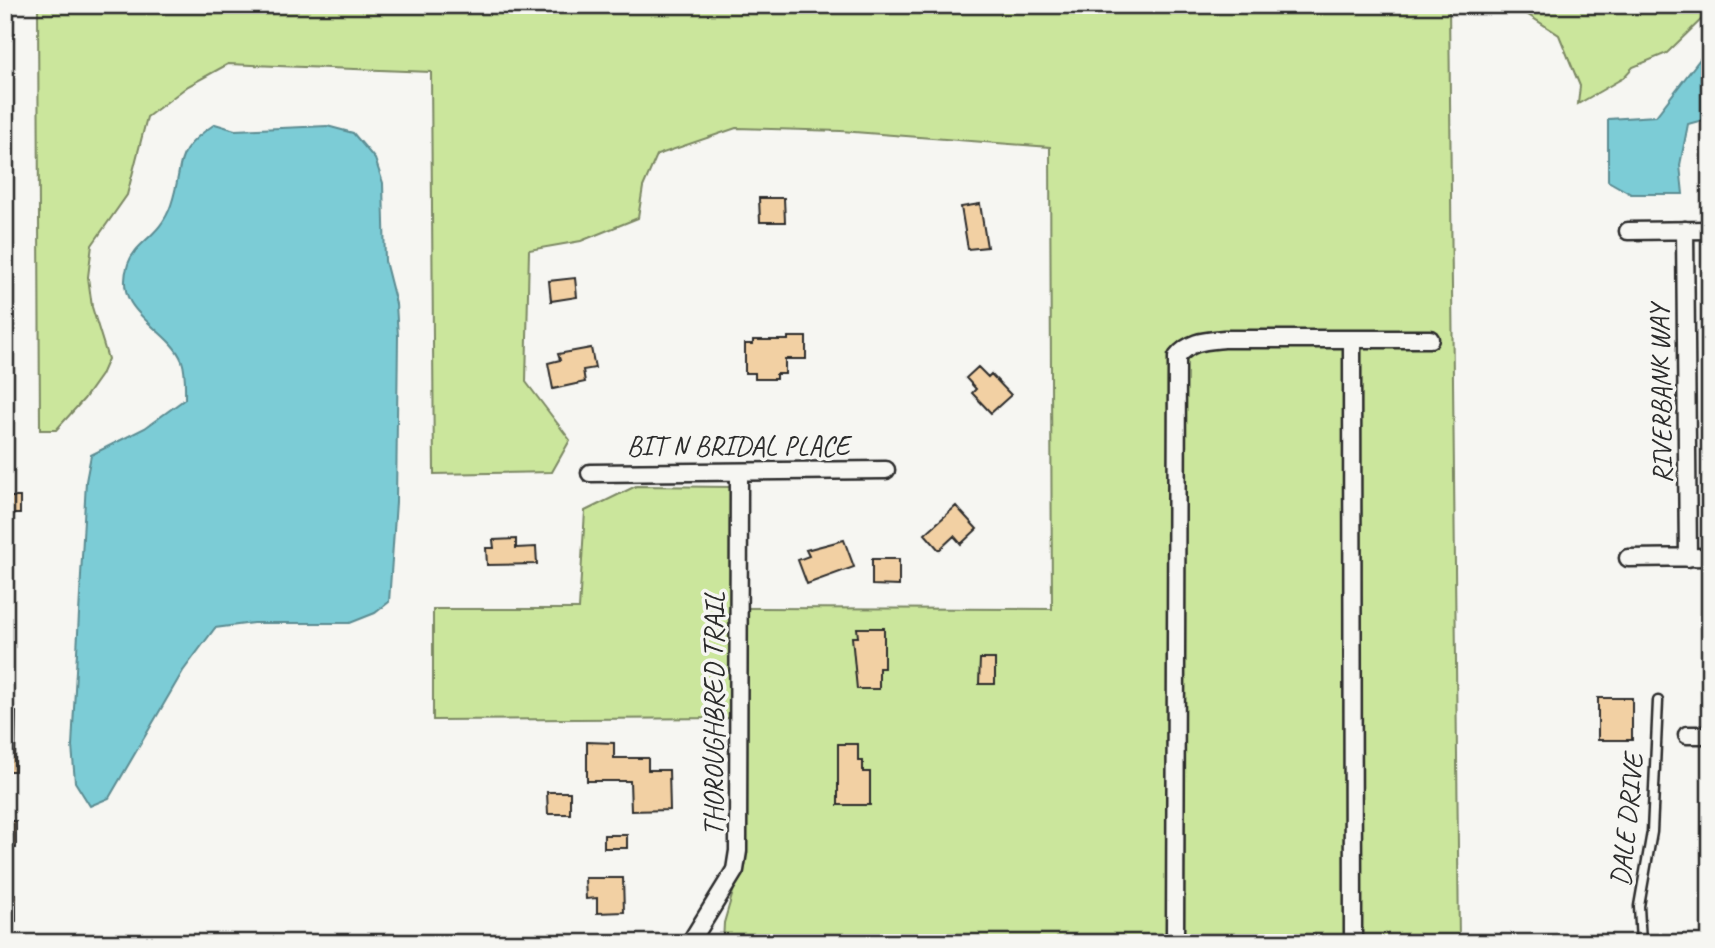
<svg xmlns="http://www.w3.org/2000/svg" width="1715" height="948" font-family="Caveat,sans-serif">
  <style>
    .green { fill: #cbe69c; stroke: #7b8864; stroke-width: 2 }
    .water { fill: #7cccd6; stroke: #5c8c92; stroke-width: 2 }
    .building { fill: #f2d0a3; stroke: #2b2b2b; stroke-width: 2 }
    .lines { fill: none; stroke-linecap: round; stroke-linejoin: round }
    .service-casing { stroke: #2b2b2b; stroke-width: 13 }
    .minor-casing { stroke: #2b2b2b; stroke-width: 21 }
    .service { stroke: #f6f6f2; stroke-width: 8 }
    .minor { stroke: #f6f6f2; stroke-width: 16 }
    .labels { text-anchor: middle; stroke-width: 7; stroke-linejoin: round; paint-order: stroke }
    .street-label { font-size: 28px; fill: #2b2b2b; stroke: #f6f6f2 }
  </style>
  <rect width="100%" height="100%" fill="#f6f6f2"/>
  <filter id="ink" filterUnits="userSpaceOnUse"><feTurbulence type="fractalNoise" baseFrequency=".0143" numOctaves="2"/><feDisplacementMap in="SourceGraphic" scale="14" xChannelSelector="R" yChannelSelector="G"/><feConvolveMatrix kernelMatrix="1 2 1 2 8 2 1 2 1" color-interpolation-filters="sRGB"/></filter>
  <g filter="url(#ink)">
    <path class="green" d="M38 5H1449L1459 943H723L724 923 745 851 746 608 1052 609 1050 147 841 131 736 128 657 155 643 187 638 218 581 241 529 250 526 382 570 440 552 472 434 474 431 72 228 64 188 86 147 117 127 195 92 245 88 277 92 307 108 359 101 375 84 399 56 430H40Z
      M1513 5H1710V11L1667 53 1633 67 1623 78 1578 104 1580 86 1559 35Z
      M636 486 732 487 733 718 433 720V609H579L585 511Z"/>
    <path class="water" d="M1710 35V118L1688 124 1680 165 1683 194H1631L1608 181V119L1656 116 1706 51Z
      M215 124 235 130 327 126 353 133 375 159 383 183 385 261 396 304 398 336 396 502 389 602 375 613 350 623H253L215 628 183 671 109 798 90 806 75 782 72 746 86 481 91 455 145 428 185 399C185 388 186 372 182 361 168 326 111 314 128 264 136 241 160 237 171 205 185 163 171 153 215 124Z"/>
    <path class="building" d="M759 198H784L785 222H760Z
      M980 204 987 247 968 249 961 207Z
      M575 278 577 297 551 301 549 281Z
      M788 337H806V359H785V374H776V379H755V373H745V344H753V340H788Z
      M591 348 595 368 583 370 585 382 553 389 548 363 560 360 558 354Z
      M978 367 988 377 991 374 1011 395 991 413 972 393 976 389 966 378Z
      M5 497H20V514H5Z
      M956 506 977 529 961 544 954 536 939 550 925 534Z
      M516 539V548L536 547 537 564 487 565 486 548H494L493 540Z
      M844 540 854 567 807 584 798 560 809 556 806 550Z
      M872 559H899V586L872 585Z
      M857 628H884V668H879V689H857L852 637H858Z
      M980 659H995V684H979Z
      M1598 698H1632V740H1598Z
      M5 712H16L15 771H5Z
      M587 742 614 743V758H648V770H669L670 810 631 811 630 781H587Z
      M838 744H858V761H863V772H870V805H838Z
      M547 792H570V814H548Z
      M5 821H16V848H5Z
      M604 835H627V848H604Z
      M585 878H623L624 912 597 913V898L586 899Z
      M5 894H16V921H5Z"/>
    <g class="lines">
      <g class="service-casing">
        <path id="service" d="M1641 943 1639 906 1652 832 1658 701"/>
      </g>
      <g class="minor-casing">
        <path id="minor" d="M1685 230 1688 558
          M1628 231 1710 230
          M1352 339 1353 943
          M590 473 886 470
          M1628 558 1710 557
          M1687 735H1710
          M690 943 735 870 738 851 739 473
          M1175 943 1177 357C1190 341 1205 341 1224 339H1430"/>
      </g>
      <use href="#service" class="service"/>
      <use href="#minor" class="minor"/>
    </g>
  </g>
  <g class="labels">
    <g class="street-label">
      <text transform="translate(1660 394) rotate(-91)" y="10">RIVERBANK WAY</text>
      <text x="738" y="455">BIT N BRIDAL PLACE</text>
      <text transform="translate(713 714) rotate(-90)" y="10">THOROUGHBRED TRAIL</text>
      <text transform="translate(1626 820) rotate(-84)" y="10">DALE DRIVE</text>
    </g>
  </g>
  <rect width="1715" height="948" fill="none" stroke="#f6f6f2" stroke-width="28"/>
  <rect x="14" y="14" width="1687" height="920" fill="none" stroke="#2b2b2b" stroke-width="2.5" filter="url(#ink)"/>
</svg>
